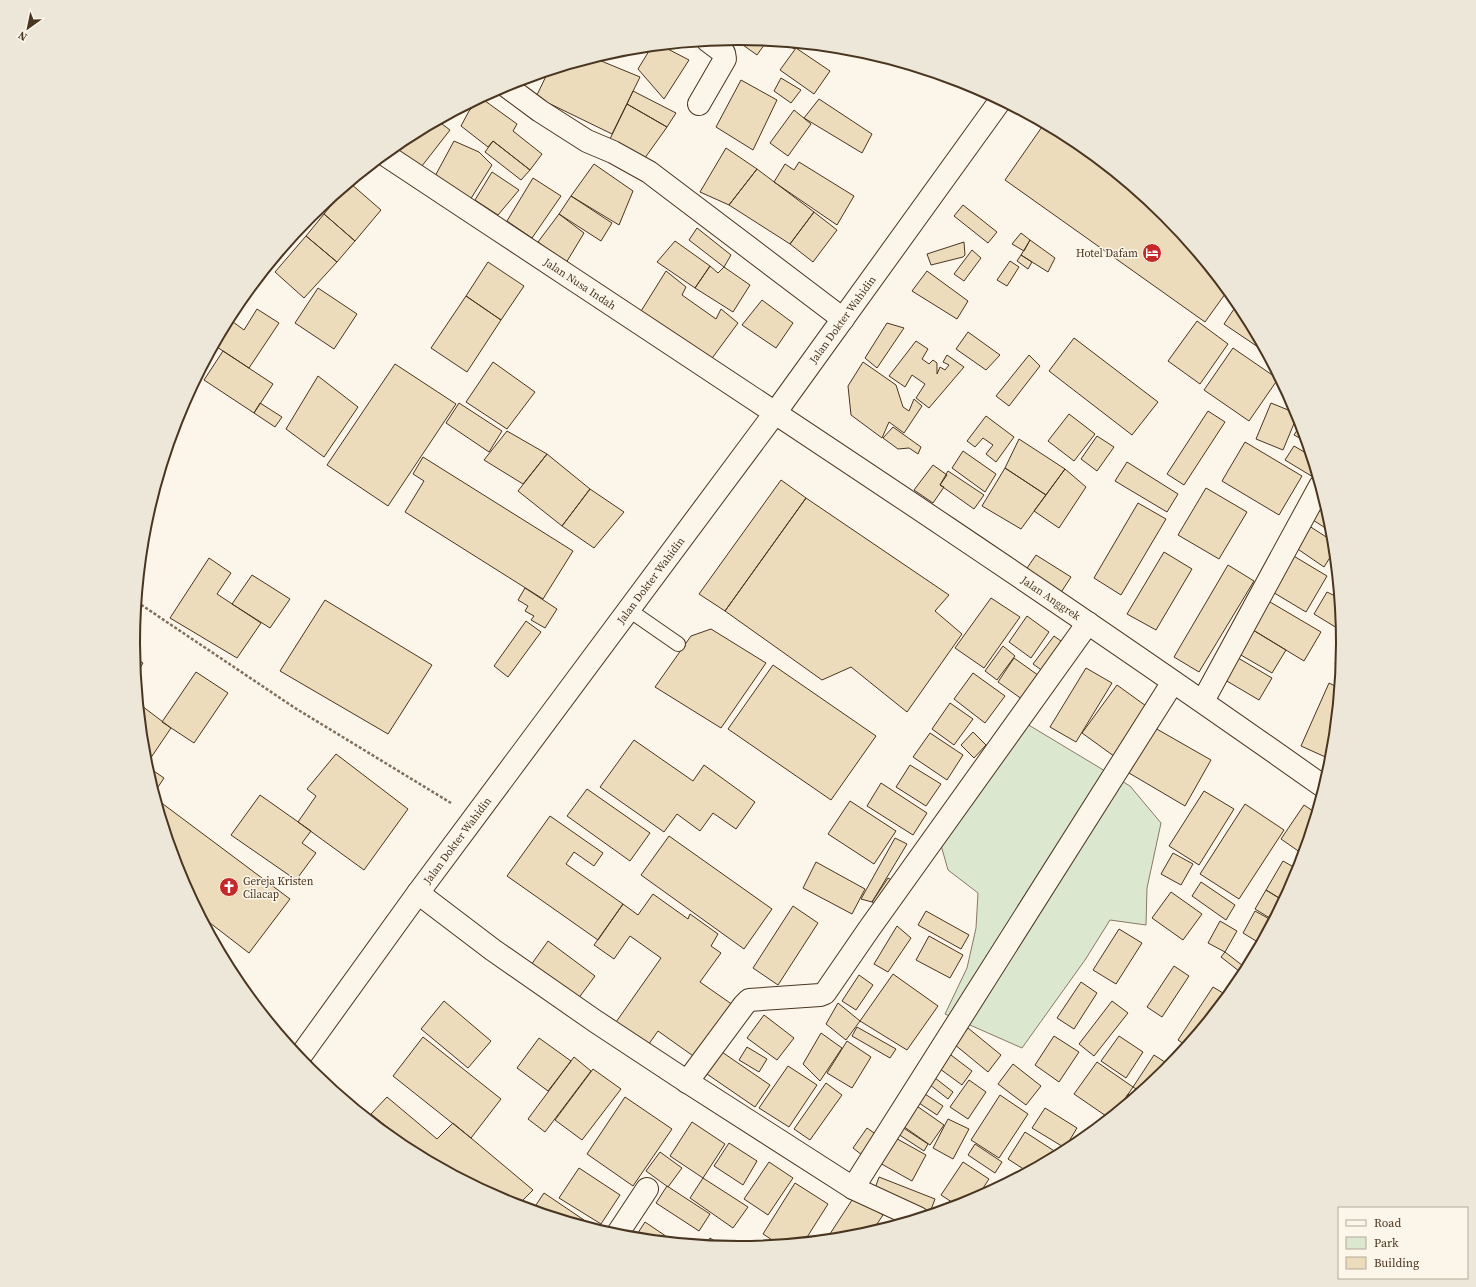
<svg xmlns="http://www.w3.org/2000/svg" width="1476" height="1287" font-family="'Source Serif 4',serif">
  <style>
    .green { fill: #dce7d0; stroke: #887966 }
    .building { fill: #ecdcbc; stroke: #4a3520 }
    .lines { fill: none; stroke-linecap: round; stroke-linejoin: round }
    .lane-casing { stroke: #4a3520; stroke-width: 16 }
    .street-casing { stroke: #4a3520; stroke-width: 24 }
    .secondary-casing { stroke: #4a3520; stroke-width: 24 }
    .path { stroke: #7f6f5c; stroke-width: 2.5; stroke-dasharray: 3 2; stroke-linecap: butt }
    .lane { stroke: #fbf6e9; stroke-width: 14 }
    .street { stroke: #fbf6e9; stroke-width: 22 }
    .secondary { stroke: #fbf6e9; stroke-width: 22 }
    .labels { text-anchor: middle; stroke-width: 3; stroke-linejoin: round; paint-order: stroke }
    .poi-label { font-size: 11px; fill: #4a3520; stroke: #fbf6e9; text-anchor: end }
    .street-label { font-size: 11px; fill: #4a3520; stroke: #fbf6e9 }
    .rim { fill: none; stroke: #4a3520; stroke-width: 2 }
  </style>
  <rect width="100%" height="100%" fill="#fbf6e9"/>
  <path class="green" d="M1022 721 1130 786 1161 823 1147 888 1146 925 1110 920 1085 960 1022 1048 945 1014 967 968 976 928 978 893 948 870 937 831Z"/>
  <path class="building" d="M733 38H738L767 41 757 55Z
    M786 43 797 44 794 49Z
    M652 46H662L689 60 664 99 638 69Z
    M796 48 830 71 814 94 780 70Z
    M594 58 640 77 612 134 536 97 548 72Z
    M920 69 933 73 930 77Z
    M781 78 801 90 791 103 774 91Z
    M741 80 777 100 753 150 716 127Z
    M633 91 676 113 667 127 627 104Z
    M481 98 517 124 513 131 542 154 530 170 493 141 488 147 461 126 469 111Z
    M819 99 872 134 862 153 804 118Z
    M627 104 667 127 642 162 609 141Z
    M794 110 811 124 788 156 770 143Z
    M438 121 450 130 418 171 388 151 402 140Z
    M1044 124 1075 140 1166 216 1228 290 1205 322 1005 180Z
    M454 141 479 152 492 165 470 200 434 178Z
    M493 141 530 170 521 180 485 152Z
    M726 148 757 169 729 205 700 192Z
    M799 162 854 196 837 225 774 182 785 164 794 170Z
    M594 164 633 191 619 225 571 196Z
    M757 169 814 212 790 244 729 205Z
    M492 172 519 190 498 215 475 200Z
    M533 178 561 196 532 238 507 221Z
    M350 183 381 210 355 241 324 214Z
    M571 196 612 223 601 241 559 214Z
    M963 205 997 232 988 243 954 216Z
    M814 212 837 230 813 262 790 244Z
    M324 214 355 241 337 262 306 236Z
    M559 214 584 233 566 263 538 242Z
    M697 228 731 255 724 267 689 240Z
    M1021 233 1030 240 1024 251 1012 244Z
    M306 236 337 262 304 298 275 272Z
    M1030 240 1055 258 1048 272 1021 255Z
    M675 241 710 266 695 288 657 262Z
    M964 242 965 255 963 257 931 265 927 254Z
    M972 250 981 258 964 281 954 274Z
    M1021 255 1032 262 1028 269 1017 261Z
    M1010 261 1019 267 1007 286 997 280Z
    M488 262 524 286 501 320 466 296Z
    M710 266 718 273 724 267 750 285 733 312 695 288Z
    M666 271 686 287 682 295 716 319 721 309 738 323 710 361 638 316Z
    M927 271 968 301 957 319 912 291Z
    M318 288 357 314 334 349 295 323Z
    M466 296 501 320 467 372 431 348Z
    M762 300 793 323 776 348 742 325Z
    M1238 303 1242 307 1261 343 1258 347 1224 324Z
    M257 309 279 323 249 368 217 347 233 322 244 330Z
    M1197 321 1228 344 1200 384 1168 361Z
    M887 323 904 328 877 368 865 358Z
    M968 332 1000 355 986 370 956 349Z
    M1074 338 1158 402 1132 435 1049 371Z
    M916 341 928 349 922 359 929 364 933 360 937 363V374L940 367 945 370 949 365 943 362 947 355 964 367 929 408 916 398 925 384 912 375 905 387 889 376Z
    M1233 348 1278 379 1249 421 1204 390Z
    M223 351 273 384 254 413 204 380Z
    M1029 355 1040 366 1009 406 996 396Z
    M493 362 535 392 507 429 466 402Z
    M863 362 896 385 903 407 909 411 914 399 922 406 904 433 889 422 882 438 851 415 848 386Z
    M395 364 456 404 388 506 327 465Z
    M199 374V375L176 419 179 412Z
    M318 376 358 407 324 457 286 429Z
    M260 403 282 417 275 427 254 413Z
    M459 403 502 431 489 452 446 423Z
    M1271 403 1298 414 1283 450 1256 439Z
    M1208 411 1225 422 1184 485 1167 474Z
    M1069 414 1095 434 1074 461 1048 441Z
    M986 416 1014 437 996 462 986 454 993 445 983 438 975 447 967 441Z
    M1301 424 1307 442 1294 435Z
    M893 427 921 447 918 454 909 448 898 449 883 438Z
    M507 431 547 454 523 484 484 460Z
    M1097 436 1114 447 1097 471 1081 459Z
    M1019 439 1065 469 1046 495 1005 468Z
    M1245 442 1302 476 1279 515 1222 481Z
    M1294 446 1311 456 1316 473 1313 477 1285 460Z
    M167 450 171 452 162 465Z
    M963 451 996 474 985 492 952 468Z
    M547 454 590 489 562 526 518 491Z
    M423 457 573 551 543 599 405 512 424 481 413 474Z
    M1127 462 1178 494 1167 512 1115 481Z
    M933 465 947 475 940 485 944 487 933 503 914 490Z
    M1005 468 1046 495 1021 529 982 506Z
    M1065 469 1086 487 1059 528 1034 511Z
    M948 471 984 495 974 509 940 485Z
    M781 480 806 498 725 611 699 594Z
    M1206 488 1247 512 1219 559 1178 535Z
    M590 489 624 512 594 548 562 526Z
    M806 498 949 595 935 611 962 634 907 712 851 667 822 680 725 611Z
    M1138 503 1166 519 1121 595 1094 578Z
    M1322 507 1327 510 1333 533 1313 520Z
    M1303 522 1334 542V551L1324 567 1289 543Z
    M1164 552 1192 569 1156 630 1127 614Z
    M1287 552 1327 576 1306 612 1266 588Z
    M1036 555 1071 577 1060 594 1025 571Z
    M209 558 231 573 217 594 261 623 237 658 170 618Z
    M1335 560 1336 572 1331 568Z
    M1228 565 1254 581 1199 672 1174 657Z
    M252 575 290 599 270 628 232 604Z
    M525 588 557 609 545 628 531 620 534 616 525 611 528 606 518 600Z
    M1327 592 1339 598 1342 631 1314 614Z
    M991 598 1020 617 984 668 955 648Z
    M1265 599 1321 632 1304 661 1248 627Z
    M325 600 432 665 388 734 280 671Z
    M1027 616 1049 632 1031 658 1009 642Z
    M526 621 541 632 508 677 494 666Z
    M1248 627 1286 650 1272 673 1234 651Z
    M711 629 766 663 721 728 655 687 691 636Z
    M1054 636 1068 646 1047 674 1033 664Z
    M1003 646 1015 656 997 680 985 671Z
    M1343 650 1341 668 1335 664Z
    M1233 655 1272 678 1259 700 1220 677Z
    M134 657 143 663 136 675Z
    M1014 658 1042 678 1026 702 998 682Z
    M773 665 876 736 831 800 728 729Z
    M1086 668 1112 683 1076 742 1050 727Z
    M196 672 228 693 194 743 162 722Z
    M973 673 1005 696 985 723 954 699Z
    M1329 683 1339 688 1332 760 1301 746Z
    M1117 685 1153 711 1118 759 1082 733Z
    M138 703 171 728 146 765 144 761Z
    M950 703 973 719 954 745 932 729Z
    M1155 728 1211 760 1185 806 1129 773Z
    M973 732 986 745 974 758 961 745Z
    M930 733 963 755 947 780 913 757Z
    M634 740 693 781 704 765 755 802 736 829 713 813 700 831 677 814 664 832 600 787Z
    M336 754 408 809 364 870 298 822 316 796 307 789Z
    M145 765 164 778 154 793Z
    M910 765 941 784 926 806 896 787Z
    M881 783 927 813 913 835 867 806Z
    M587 789 650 833 630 861 567 816Z
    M1204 791 1234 809 1199 865 1169 846Z
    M260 795 311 831 302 843 316 853 296 880 231 835Z
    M159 801 290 899 249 953 201 916 179 875 157 804Z
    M850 801 896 831 874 864 828 834Z
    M1245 804 1284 830 1239 899 1200 874Z
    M1304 805 1316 813 1304 855 1281 839Z
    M550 816 603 853 594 866 574 852 566 864 623 904 598 940 507 876Z
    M669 836 772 909 744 949 641 875Z
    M895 838 907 844 872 902 861 899Z
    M1173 853 1193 864 1181 885 1161 874Z
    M1283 861 1299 870 1284 901 1266 890Z
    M816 862 865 889 852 914 803 888Z
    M888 878 896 883 883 905 872 902Z
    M1201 882 1235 905 1226 920 1192 896Z
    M1266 890 1284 901 1273 920 1255 909Z
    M1171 892 1202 914 1183 940 1152 918Z
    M653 894 688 919 690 914 718 934 711 946 721 953 700 982 733 1005 696 1058 658 1031 646 1048 614 1025 661 958 630 936 614 959 594 945 623 904 638 915Z
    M793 906 818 923 778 985 753 968Z
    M926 911 969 935 961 949 918 925Z
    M1255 911 1273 921 1261 944 1243 933Z
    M1220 921 1237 931 1225 952 1208 943Z
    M897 926 911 938 888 972 874 964Z
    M1119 929 1142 943 1116 984 1093 970Z
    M929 936 963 955 950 978 916 960Z
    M548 941 595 976 578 999 531 965Z
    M1225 952 1247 969 1244 975 1221 957Z
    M1174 966 1189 976 1162 1017 1147 1007Z
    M893 974 938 1006 907 1050 860 1021Z
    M859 975 873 985 856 1010 842 1001Z
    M1081 982 1097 993 1074 1029 1057 1018Z
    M1213 987 1228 996 1187 1046 1178 1040Z
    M444 1001 491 1041 468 1068 421 1029Z
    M1112 1001 1128 1013 1094 1056 1079 1044Z
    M838 1003 860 1021 846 1040 826 1024Z
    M764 1015 794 1038 777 1060 747 1038Z
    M857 1027 896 1049 890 1058 852 1036Z
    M968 1028 1001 1055 988 1072 954 1044Z
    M821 1033 842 1048 820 1081 803 1064Z
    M1054 1036 1079 1052 1059 1082 1035 1065Z
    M1119 1036 1143 1052 1126 1078 1101 1061Z
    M423 1037 501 1099 471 1138 393 1076Z
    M539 1038 571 1061 548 1091 517 1068Z
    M847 1041 871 1057 852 1088 827 1073Z
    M747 1047 767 1059 759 1072 739 1060Z
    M719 1050 770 1085 755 1107 704 1072Z
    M947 1052 972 1071 962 1085 936 1066Z
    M1154 1055 1171 1066 1166 1072 1141 1092 1133 1087Z
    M574 1057 591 1071 545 1132 528 1119Z
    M1097 1062 1133 1087 1114 1115 1109 1118 1074 1094Z
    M1013 1064 1041 1086 1026 1105 998 1084Z
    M788 1066 817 1085 789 1127 759 1108Z
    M593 1069 621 1089 582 1140 555 1120Z
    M930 1074 953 1092 948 1099 925 1081Z
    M969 1080 986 1092 968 1119 950 1107Z
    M826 1083 842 1095 810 1140 794 1129Z
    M919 1090 943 1106 937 1115 913 1099Z
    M1128 1094 1134 1098 1114 1115Z
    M1000 1095 1028 1114 999 1158 971 1140Z
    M387 1097 437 1139 453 1123 533 1190 517 1206 506 1203 432 1163 371 1114Z
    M625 1097 672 1129 633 1186 587 1154Z
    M914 1104 944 1125 930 1145 900 1124Z
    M1045 1108 1077 1128 1065 1148 1032 1128Z
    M948 1119 969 1129 953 1159 933 1148Z
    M692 1122 725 1144 703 1178 670 1156Z
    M902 1127 928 1144 924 1151 898 1134Z
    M867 1128 877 1135 862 1155 853 1148Z
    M1025 1132 1059 1154 1057 1156 1028 1172 1008 1159Z
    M1084 1134 1088 1136 1076 1146Z
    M892 1136 926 1155 912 1181 878 1162Z
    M729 1143 757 1161 743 1185 714 1166Z
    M975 1144 1002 1162 995 1173 968 1155Z
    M660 1152 682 1168 668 1187 646 1171Z
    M769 1162 793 1178 768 1215 744 1199Z
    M963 1162 989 1179 976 1199 958 1206 941 1195Z
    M579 1168 620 1195 601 1224 559 1198Z
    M879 1177 935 1199 929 1215 873 1194Z
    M703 1178 748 1207 733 1228 690 1198Z
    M795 1183 828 1204 804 1242 780 1245 763 1234Z
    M667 1186 710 1214 699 1231 656 1203Z
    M544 1193 584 1220 580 1225 532 1211Z
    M854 1197 883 1215 871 1233 856 1237 826 1240Z
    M645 1222 676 1243 634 1239Z
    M710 1238 724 1247V1248L705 1246Z
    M734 1240 746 1248H728Z"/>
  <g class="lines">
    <g class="lane-casing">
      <path id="lane" d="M629 610 678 644"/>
    </g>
    <g class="street-casing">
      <g id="street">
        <path d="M505 85 540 111 587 141 613 152 649 172 843 319"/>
        <path d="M699 104 725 59 724 53 708 41"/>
        <path id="s1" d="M384 154C699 363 1016 569 1324 787"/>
        <path d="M1203 701 1320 486"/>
        <path d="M418 893 493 950 595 1021 683 1079 853 1188 918 1218"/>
        <path d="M687 1082 744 1005 749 1000 820 995 825 993 869 929 1088 623"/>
        <path d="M853 1188 1173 682"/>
        <path d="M616 1236 647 1189"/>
      </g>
    </g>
    <g class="secondary-casing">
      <g id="secondary">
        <path id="s2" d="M299 1058 418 893 775 413 1000 101"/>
      </g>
    </g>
    <path class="path" d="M137 602 295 708 451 803"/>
    <use href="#lane" class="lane"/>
    <use href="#street" class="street"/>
    <use href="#secondary" class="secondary"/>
  </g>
  <defs>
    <g id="hotel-disc" transform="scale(1)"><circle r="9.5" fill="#c62828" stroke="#fbf6e9"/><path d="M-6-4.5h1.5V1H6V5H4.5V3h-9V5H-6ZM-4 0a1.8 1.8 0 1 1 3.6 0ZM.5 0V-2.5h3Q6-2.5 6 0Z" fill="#fff"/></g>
    <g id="church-disc" transform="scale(1)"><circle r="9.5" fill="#c62828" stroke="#fbf6e9"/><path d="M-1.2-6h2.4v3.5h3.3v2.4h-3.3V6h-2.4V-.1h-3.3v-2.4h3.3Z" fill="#fff"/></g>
  </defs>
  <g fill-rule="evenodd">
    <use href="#hotel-disc" x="1152" y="253"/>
    <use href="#church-disc" x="229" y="887"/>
  </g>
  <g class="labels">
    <g class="poi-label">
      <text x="1138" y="257">Hotel Dafam</text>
      <text x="243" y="885" text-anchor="start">Gereja Kristen<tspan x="243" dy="13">Cilacap</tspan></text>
    </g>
    <g class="street-label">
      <text dy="4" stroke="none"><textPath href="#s1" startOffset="235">Jalan Nusa Indah</textPath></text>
      <text dy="4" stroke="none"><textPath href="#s2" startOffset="917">Jalan Dokter Wahidin</textPath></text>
      <text dy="4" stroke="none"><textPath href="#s2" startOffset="593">Jalan Dokter Wahidin</textPath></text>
      <text dy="4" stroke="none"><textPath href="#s1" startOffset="801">Jalan Anggrek</textPath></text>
      <text dy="4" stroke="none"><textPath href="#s2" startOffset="269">Jalan Dokter Wahidin</textPath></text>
    </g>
  </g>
  <path d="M0 0H1476V1287H0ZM140 643a598 598 0 1 1 1196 0a598 598 0 1 1-1196 0Z" fill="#ede7d9" fill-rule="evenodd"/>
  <path class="rim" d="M140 643a598 598 0 1 1 1196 0a598 598 0 1 1-1196 0Z"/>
  <rect x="1338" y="1207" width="130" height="72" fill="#fbf6e9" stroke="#b4a999"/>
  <rect x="1346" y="1220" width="20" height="6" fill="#fbf6e9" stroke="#b4a999"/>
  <text x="1374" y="1227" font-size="12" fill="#4a3520">Road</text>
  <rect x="1346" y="1237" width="20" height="12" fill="#dce7d0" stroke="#b4a999"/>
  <text x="1374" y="1247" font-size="12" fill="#4a3520">Park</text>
  <rect x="1346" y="1257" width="20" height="12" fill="#ecdcbc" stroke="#b4a999"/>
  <text x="1374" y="1267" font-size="12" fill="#4a3520">Building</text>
  <g transform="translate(28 28) rotate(213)" stroke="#fbf6e9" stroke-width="3" paint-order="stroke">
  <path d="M0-3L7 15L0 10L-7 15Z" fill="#4a3520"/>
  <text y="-6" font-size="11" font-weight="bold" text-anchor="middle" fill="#4a3520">N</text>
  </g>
</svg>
